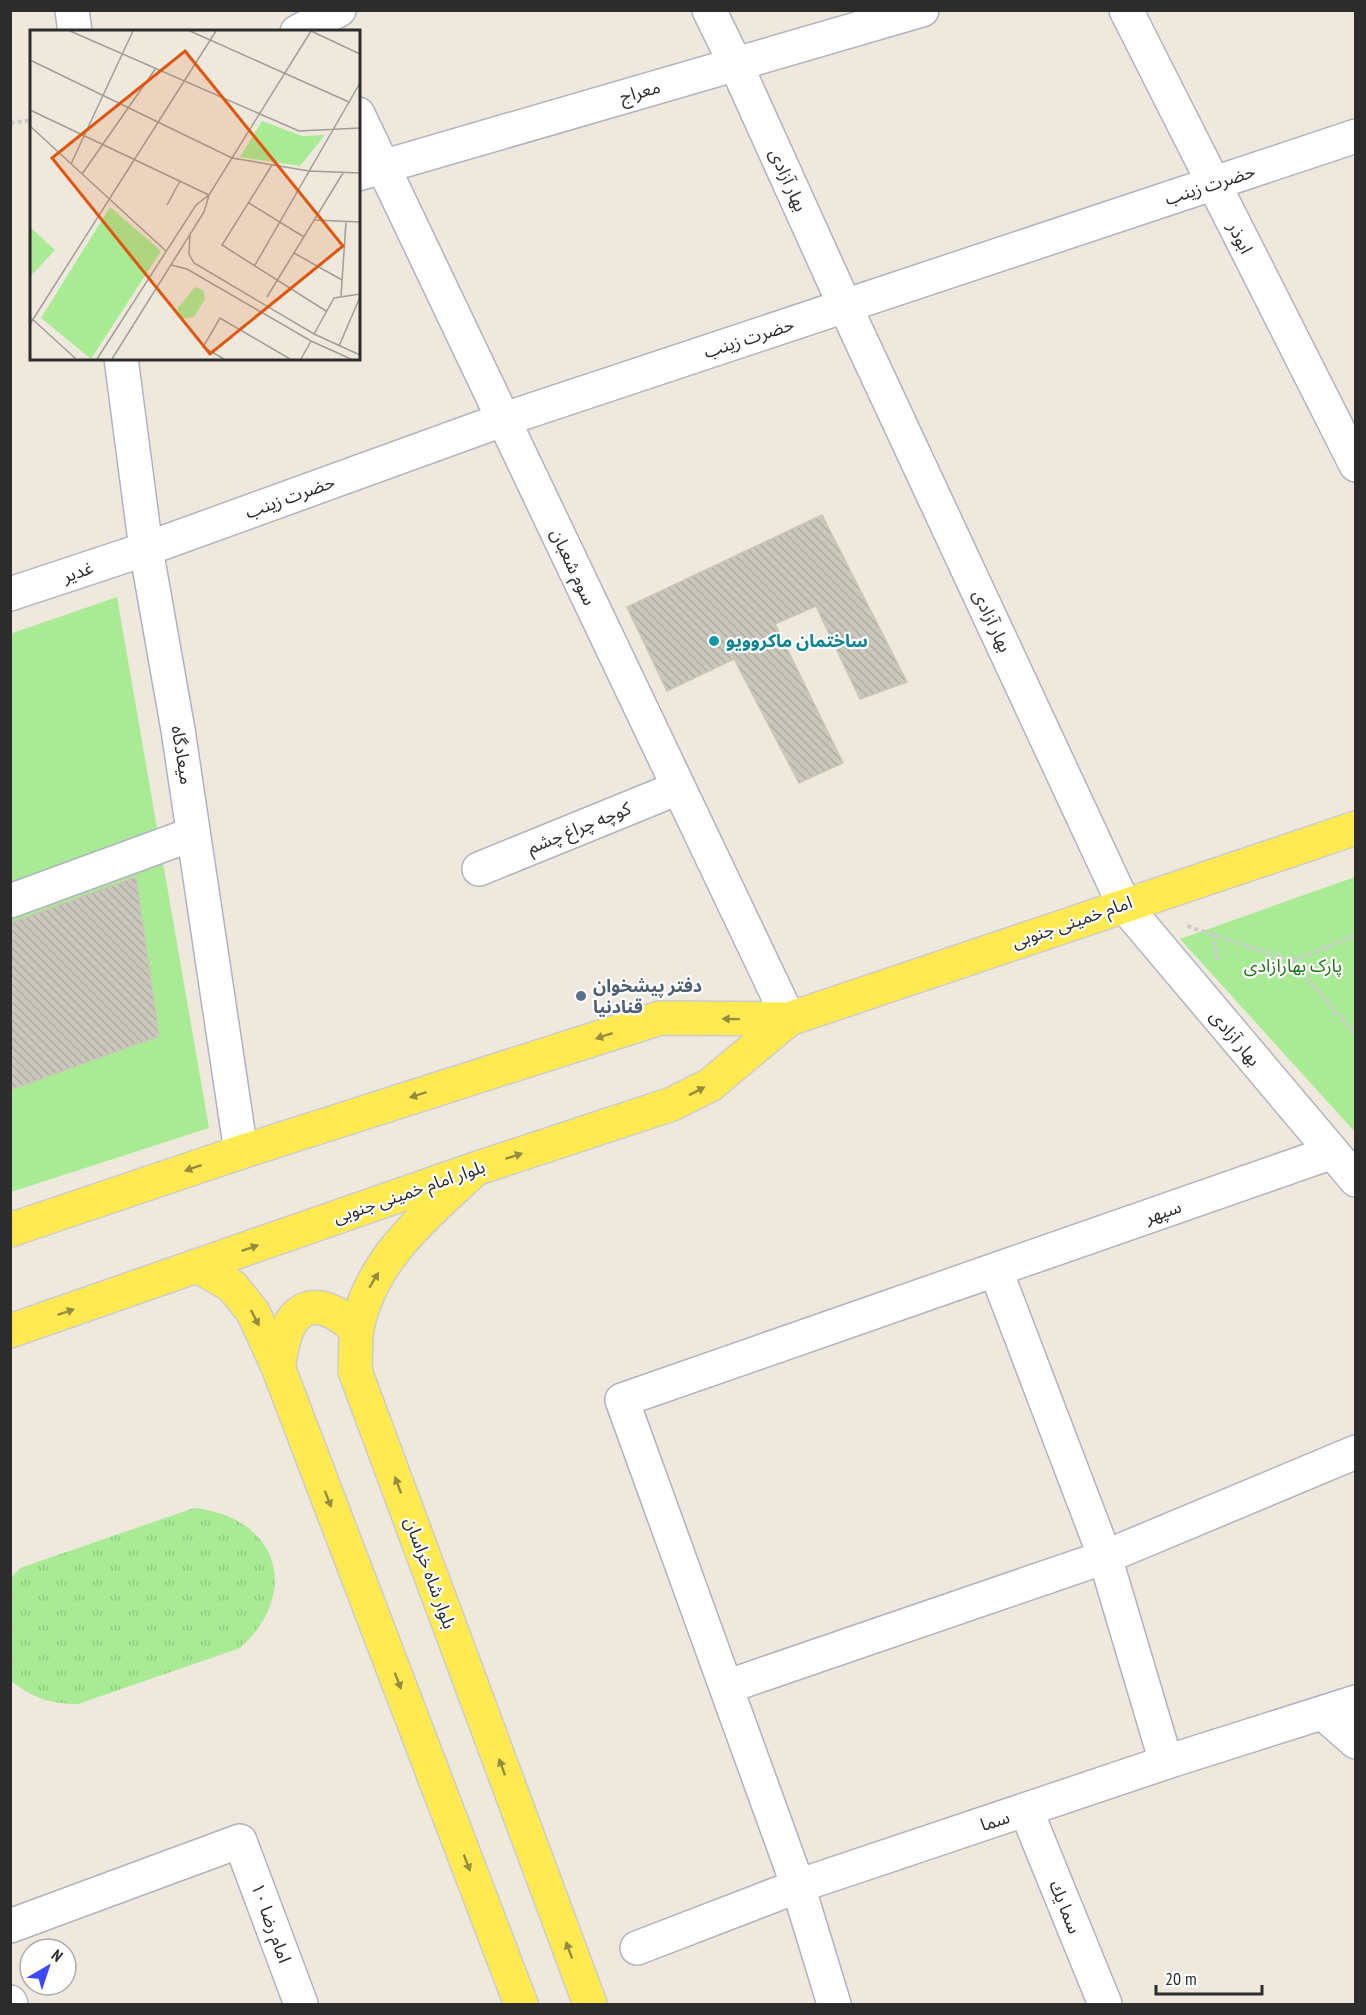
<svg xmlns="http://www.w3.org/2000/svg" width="1366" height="2015" font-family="'PT Sans Narrow','Noto Sans Arabic',sans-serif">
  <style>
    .grass { fill: url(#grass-tufts) }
    .park { fill: #a8eb94 }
    .building { fill: url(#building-back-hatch); stroke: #cbc6b6; stroke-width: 1.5 }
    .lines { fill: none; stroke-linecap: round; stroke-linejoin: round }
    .minor-casing { stroke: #b1b2c1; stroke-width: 36 }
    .major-casing { stroke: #ccc; stroke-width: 36 }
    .path { stroke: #ccc; stroke-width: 4; stroke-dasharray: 4.5 3; stroke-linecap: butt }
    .minor { stroke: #fff; stroke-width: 33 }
    .major { stroke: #ffea52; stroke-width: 33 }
    .oneway { fill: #968b3f }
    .culture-dot { fill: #0f9aa8; stroke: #fff; stroke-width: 2 }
    .service-dot { fill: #5c6f8a; stroke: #fff; stroke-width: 2 }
    .labels { text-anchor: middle; stroke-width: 4.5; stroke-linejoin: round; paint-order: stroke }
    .street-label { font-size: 18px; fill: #2c2c2c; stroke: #fff }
    .culture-label { font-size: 18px; font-weight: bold; fill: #0d838f; stroke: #fff; text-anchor: start }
    .park-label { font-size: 18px; fill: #1c7312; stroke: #fff }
    .service-label { font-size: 18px; font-weight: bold; fill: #4e5e75; stroke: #fff; text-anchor: start }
    .inset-road { fill: none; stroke: #a19d96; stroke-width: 1.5 }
    .view { fill: #df570e; fill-opacity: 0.15; stroke: #df570e; stroke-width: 3 }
    .inset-edge { fill: none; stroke: #2c2c2c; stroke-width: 3 }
  </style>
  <defs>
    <pattern id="grass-tufts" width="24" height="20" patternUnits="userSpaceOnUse" patternTransform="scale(1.5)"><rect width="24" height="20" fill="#a8eb94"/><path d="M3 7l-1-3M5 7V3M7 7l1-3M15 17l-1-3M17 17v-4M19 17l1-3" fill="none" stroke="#91ca80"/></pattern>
    <pattern id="building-back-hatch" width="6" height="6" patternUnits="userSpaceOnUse" patternTransform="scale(1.5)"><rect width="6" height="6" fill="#cac7bc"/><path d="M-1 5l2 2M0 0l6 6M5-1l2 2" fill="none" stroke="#aeaba2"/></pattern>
  </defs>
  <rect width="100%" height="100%" fill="#efe9dd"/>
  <path class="grass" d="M194 1508C278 1517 302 1592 240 1648L78 1704C50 1704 33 1698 11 1681V1578L20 1568Z"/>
  <path class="park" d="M117 597 209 1128 11 1192 10 634Z
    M1355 877H1356L1355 1132 1180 939Z"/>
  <path class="building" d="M822 515 907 682 860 699 816 606 775 624 843 763 799 783 734 659 667 691 627 607Z
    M136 877 159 1036 10 1090V923Z"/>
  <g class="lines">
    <g class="minor-casing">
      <path id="minor" d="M72 10 75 32
        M709 10 736 65 845 306 1124 905 1356 1180
        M1126 10 1356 465
        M297 32 339 10
        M358 114 789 1019
        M358 174 922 10
        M121 358 146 549 178 730 241 1152
        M10 594 146 549 502 420 1356 136
        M479 869 678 788
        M10 901 193 834
        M996 1271 1105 1557 1166 1762
        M726 1687 1105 1557 1356 1452
        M1324 1714 1356 1742
        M1026 1810 1105 2004
        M10 1926 240 1841 301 2004
        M637 1948 798 1886 1176 1759 1356 1702
        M10 2002 11 2004
        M834 2004 798 1886 622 1400 1330 1153"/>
    </g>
    <g class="major-casing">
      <path id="major" d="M475 1169C426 1216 370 1259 357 1329 355 1342 356 1357 355 1371L590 2004
        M10 1230 241 1152 660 1018 789 1019 1356 828
        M198 1266 232 1286 253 1312 278 1367 521 2004
        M10 1331 475 1169 672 1104 710 1085 789 1019
        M278 1367C281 1355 282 1341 287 1330 304 1292 335 1309 357 1330"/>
    </g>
    <path class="path" d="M10 123 32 120
      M1187 926 1292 961 1356 935
      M1212 934 1219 962
      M1292 961 1356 1035"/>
    <use href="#minor" class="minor"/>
    <use href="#major" class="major"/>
  </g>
  <defs><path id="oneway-solid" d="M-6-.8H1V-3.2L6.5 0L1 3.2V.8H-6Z" transform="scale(1.5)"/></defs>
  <g class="oneway">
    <use href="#oneway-solid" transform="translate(731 1019) rotate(-179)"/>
    <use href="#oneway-solid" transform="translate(604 1036) rotate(162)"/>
    <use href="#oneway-solid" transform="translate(697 1091) rotate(-27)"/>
    <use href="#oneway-solid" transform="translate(418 1095) rotate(162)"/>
    <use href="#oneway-solid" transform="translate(514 1156) rotate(-18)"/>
    <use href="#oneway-solid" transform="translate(193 1168) rotate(161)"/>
    <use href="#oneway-solid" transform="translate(250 1248) rotate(-19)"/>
    <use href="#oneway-solid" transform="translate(374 1280) rotate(-59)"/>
    <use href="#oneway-solid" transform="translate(66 1312) rotate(-19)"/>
    <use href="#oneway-solid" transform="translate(255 1318) rotate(63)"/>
    <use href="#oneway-solid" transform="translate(398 1485) rotate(-110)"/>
    <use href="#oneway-solid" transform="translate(328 1499) rotate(69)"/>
    <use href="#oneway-solid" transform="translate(398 1681) rotate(69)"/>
    <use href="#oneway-solid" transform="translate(502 1767) rotate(-110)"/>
    <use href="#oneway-solid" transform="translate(467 1863) rotate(69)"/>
    <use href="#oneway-solid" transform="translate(569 1950) rotate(-110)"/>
  </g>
  <circle class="culture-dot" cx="714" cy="641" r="6"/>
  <circle class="service-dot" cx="581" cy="996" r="6"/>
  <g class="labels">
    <g class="street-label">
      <text transform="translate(640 92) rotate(-16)" y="6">معراج</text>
      <text transform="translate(788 180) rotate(66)" y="6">بهار آزادی</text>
      <text transform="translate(1210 185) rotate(-18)" y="6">حضرت زینب</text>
      <text transform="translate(1240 238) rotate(63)" y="6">ابوذر</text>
      <text transform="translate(749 338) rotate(-18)" y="6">حضرت زینب</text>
      <text transform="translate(290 497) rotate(-20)" y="6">حضرت زینب</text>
      <text transform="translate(573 567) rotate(65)" y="6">سوم شعبان</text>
      <text transform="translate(78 572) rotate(-19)" y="6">غدیر</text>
      <text transform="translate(992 621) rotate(65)" y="6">بهار آزادی</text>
      <text transform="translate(182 755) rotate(81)" y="6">میعادگاه</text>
      <text transform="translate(579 828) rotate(-22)" y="6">کوچه چراغ چشم</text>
      <text transform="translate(1072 922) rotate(-19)" y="6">امام خمینی جنوبی</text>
      <text transform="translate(1235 1038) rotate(50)" y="6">بهار آزادی</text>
      <text transform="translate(409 1192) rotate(-19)" y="6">بلوار امام خمینی جنوبی</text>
      <text transform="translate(1163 1212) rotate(-19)" y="6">سپهر</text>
      <text transform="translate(430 1573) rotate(70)" y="6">بلوار شاه خراسان</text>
      <text transform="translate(995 1821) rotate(-18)" y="6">سما</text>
      <text transform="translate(1065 1907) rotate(68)" y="6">سما يك</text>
      <text transform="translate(271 1923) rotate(70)" y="6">امام رضا ۱۰</text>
    </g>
    <g class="culture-label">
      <text x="726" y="647">ساختمان ماکروویو</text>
    </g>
    <g class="park-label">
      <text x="1293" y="972">پارک بهارازادی</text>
    </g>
    <g class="service-label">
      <text x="593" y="992">دفتر پیشخوان<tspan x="593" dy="21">قنادنیا</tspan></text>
    </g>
  </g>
  <g transform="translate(30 30)">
    <rect width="330" height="330" fill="#efe9dd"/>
    <path d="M165 257 173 260 175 269 164 287 152 289 147 279Z" fill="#a8eb94"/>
    <path d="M232 91 272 106 295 105 270 136 210 127ZM80 177 131 221 61 329 11 288ZM0 197 25 220 0 247Z" fill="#a8eb94"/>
    <path class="inset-road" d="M40 1 230 84M160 1 319 72M281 1 330 24M0 30 202 128 279 141 330 143M0 80 179 165M230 84 269 101 330 98M0 96 136 221M41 134 103 1M242 135 192 215 296 281M52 144 126 38M219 173 274 207M137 175 150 151M285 190 330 192M160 204 159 224 164 233 284 304 330 325M264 223 312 250M141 235 157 239 281 311 321 329M225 235 330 53M311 266 316 192M237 267 313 143M0 287 46 329M0 294 186 1M284 304 304 268 330 264M309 316 330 267M67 329 166 175 179 165 281 1M82 329 174 182 179 165M194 329 173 317 190 288 260 329M271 329 281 311"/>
    <path class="view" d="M155 21 313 216 180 324 22 128Z"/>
    <rect width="330" height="330" class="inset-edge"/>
  </g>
  <rect width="1366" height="2015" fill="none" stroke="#2c2c2c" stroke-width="24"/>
  <g transform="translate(48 1967) rotate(39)"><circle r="28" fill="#ffffff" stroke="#ababab" stroke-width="1.5"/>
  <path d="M0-4.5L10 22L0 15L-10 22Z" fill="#3a49ff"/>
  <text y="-9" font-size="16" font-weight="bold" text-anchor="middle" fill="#2c2c2c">N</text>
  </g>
  <path d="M1156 1985v9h106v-9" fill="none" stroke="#2c2c2c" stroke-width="3"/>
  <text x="1165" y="1985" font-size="18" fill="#2c2c2c" stroke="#ffffff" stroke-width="4.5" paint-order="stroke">20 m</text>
</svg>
